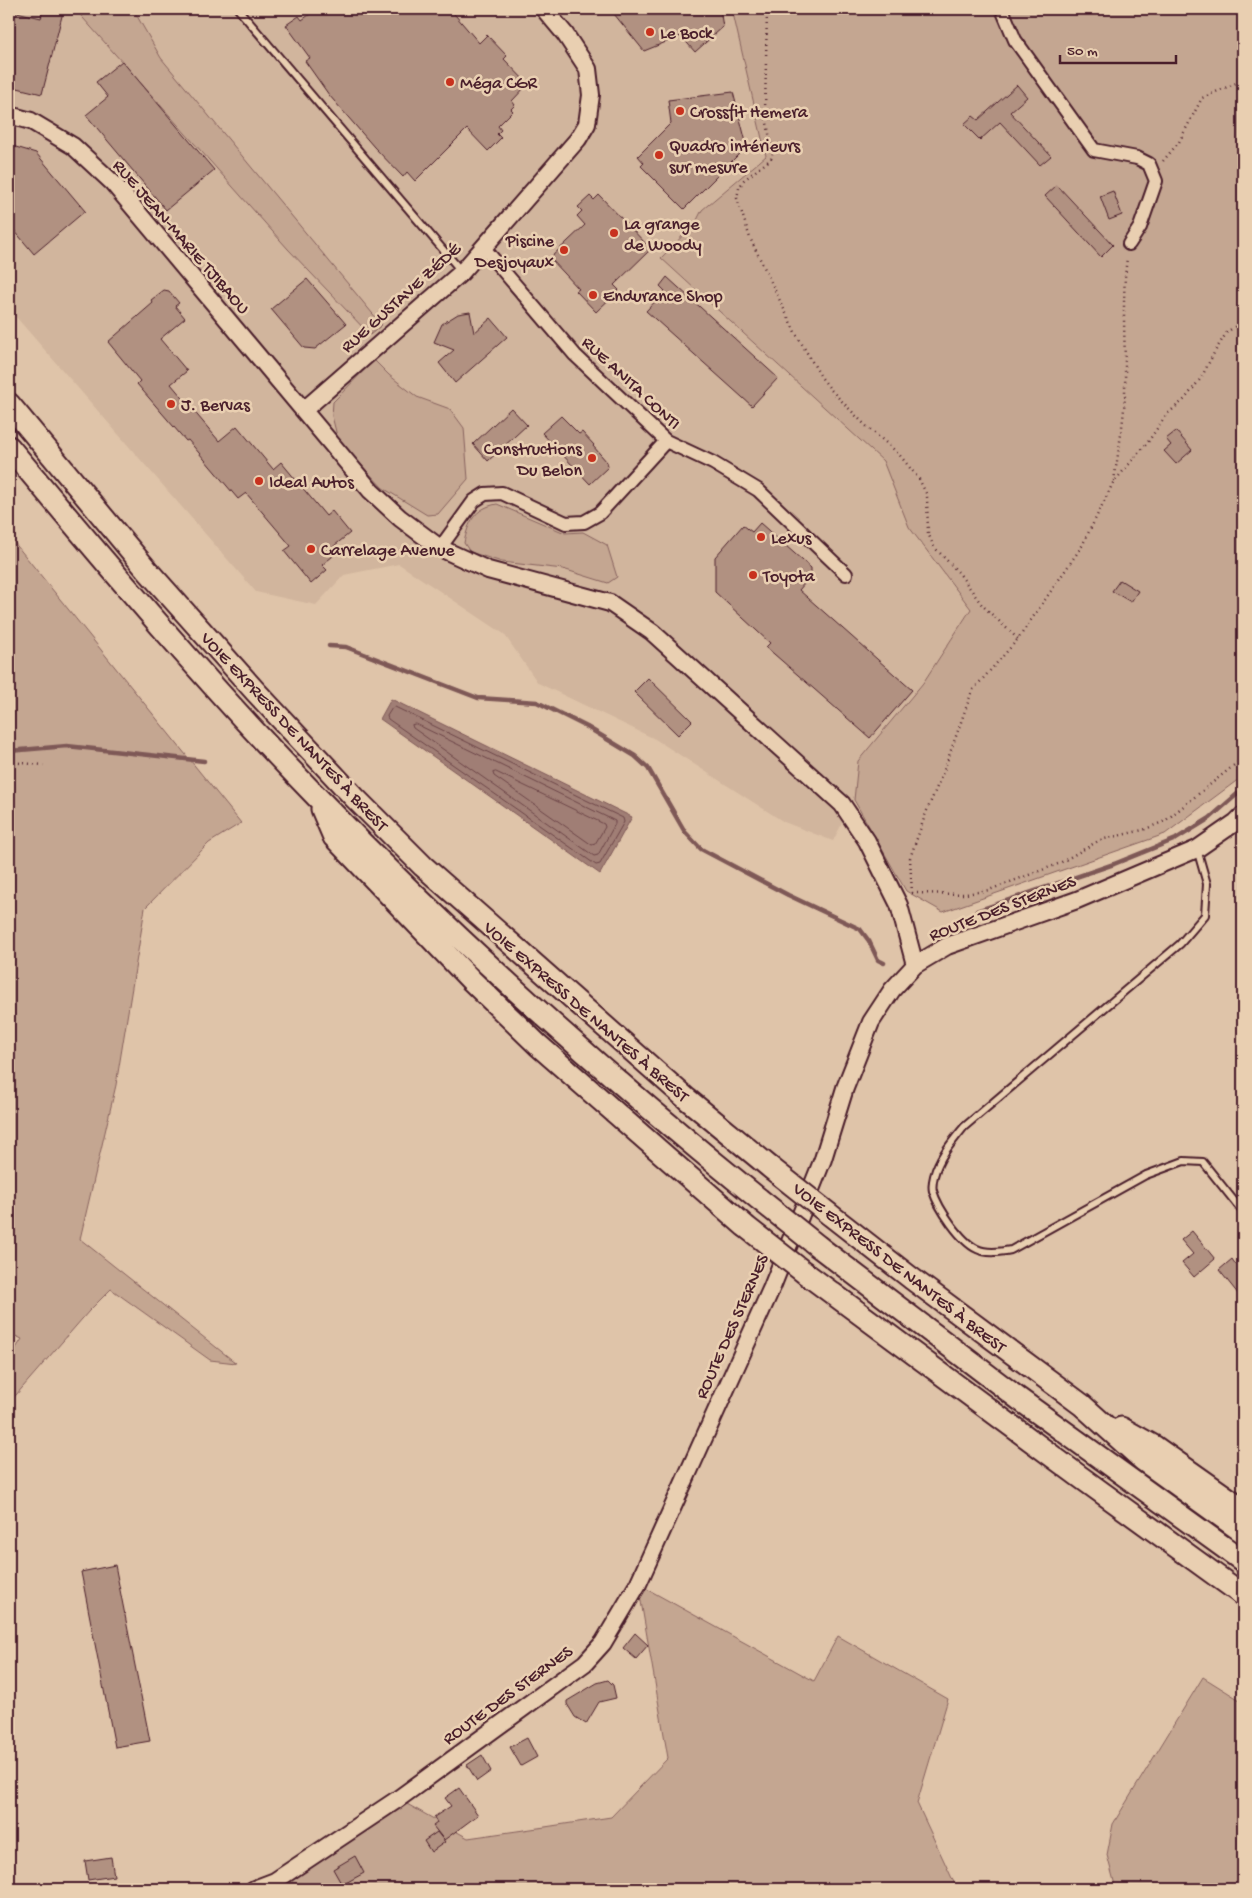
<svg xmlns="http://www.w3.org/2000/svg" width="1252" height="1898" font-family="'Gochi Hand',sans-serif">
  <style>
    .built { fill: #d1b59d }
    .green { fill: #c4a691; stroke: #87625e }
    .water { fill: #a07e74; stroke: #7e5857 }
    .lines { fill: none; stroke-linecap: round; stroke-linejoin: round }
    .shore { stroke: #6c4548; stroke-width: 1 }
    .stream { stroke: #7e5857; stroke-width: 4.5 }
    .building { fill: #b19181; stroke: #4a1f2b }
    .service-casing { stroke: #4a1f2b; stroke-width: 10 }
    .minor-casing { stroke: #4a1f2b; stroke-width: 16 }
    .tertiary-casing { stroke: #4a1f2b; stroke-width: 20 }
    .trunk-casing { stroke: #4a1f2b; stroke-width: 25 }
    .path { stroke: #4a1f2b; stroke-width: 2.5; stroke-dasharray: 1 4; stroke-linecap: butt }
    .service { stroke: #e9cfb1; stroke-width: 6 }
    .minor { stroke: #e9cfb1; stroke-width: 12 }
    .tertiary { stroke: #e9cfb1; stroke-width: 16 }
    .trunk { stroke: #e9cfb1; stroke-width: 21 }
    .trunk-bridge-casing { stroke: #4a1f2b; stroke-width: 25; stroke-linecap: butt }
    .trunk-bridge { stroke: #e9cfb1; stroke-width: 21 }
    .poi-dot { fill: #c8321e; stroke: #e9cfb1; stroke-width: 2 }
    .labels { text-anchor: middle; stroke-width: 5; stroke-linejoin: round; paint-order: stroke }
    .poi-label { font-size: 18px; fill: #4a1f2b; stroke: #e9cfb1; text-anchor: start }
    .street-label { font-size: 18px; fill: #4a1f2b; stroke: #e9cfb1 }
  </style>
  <rect width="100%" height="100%" fill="#dfc4a9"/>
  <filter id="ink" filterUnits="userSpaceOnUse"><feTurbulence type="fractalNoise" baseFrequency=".02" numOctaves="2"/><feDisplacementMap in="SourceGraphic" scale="10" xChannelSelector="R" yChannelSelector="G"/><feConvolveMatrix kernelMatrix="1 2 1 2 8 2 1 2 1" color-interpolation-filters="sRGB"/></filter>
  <g filter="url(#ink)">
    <path class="built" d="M9 9H75L137 79 161 58 133 9H732L766 156 702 210 696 222 661 258 883 461 909 527 971 609 923 683 858 761 854 800 833 841 784 822 655 739 538 683 504 634 399 564 344 575 316 605 256 592 9 309Z"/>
    <path class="green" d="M75 9H133L161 58 382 325 370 335 288 249Z
      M732 9H1243V776L1165 834 943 912 906 891 854 800 858 761 923 683 971 609 909 527 883 461 661 258 696 222 702 210 766 156Z
      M374 360 389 375 417 397 450 409 464 428 468 479 438 514 427 515 383 488 338 440 332 416 333 402Z
      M497 504 565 533 583 532 607 545 617 577 608 583 563 569 502 562 470 552 464 543C468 522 475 508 497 504Z
      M9 536 241 823 209 843 145 908 116 1085 80 1239 236 1363 210 1360 111 1289 89 1311 9 1403V1359L22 1339 9 1333Z
      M638 1584 814 1681 838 1636 948 1699 917 1803 957 1889H325L321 1885 275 1881 398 1799 468 1838 545 1827 611 1817 668 1758Z
      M1203 1677 1243 1702V1889H1116L1107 1855 1113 1824Z"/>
    <path class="water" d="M391 699 632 817 600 874 380 719Z"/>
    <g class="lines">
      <path class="shore" d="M395 707 623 818 624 822 600 864 596 865 388 719 387 716 392 708Z
        M416 724 615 821V824L598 855 594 856 413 728 412 725Z
        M496 772 604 824 605 827 595 844 592 845 494 776 493 773Z"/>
      <path class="stream" d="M329 646 346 647 478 698 537 702 587 727 635 756 648 768 685 832 701 849 788 895 860 929 869 941 878 960 884 963
        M9 751 67 746 204 761
        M977 911 1114 864 1176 839 1210 818 1243 789"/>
    </g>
    <path class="building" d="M43 9 63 12 42 94 9 86V10L41 18Z
      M317 9H450L479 43 487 35 507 56 504 59 528 84 512 101 515 105 511 109 513 111 498 126 501 130 497 134 501 138 488 151 467 129 415 181 407 172 403 177 374 147 329 95 305 61 310 58 286 25 299 16 302 20Z
      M610 9H720L723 27 695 52 681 36 644 51Z
      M122 61 214 170 166 210 86 115 108 97 96 82Z
      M1017 85 1027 97 1010 112 1051 156 1040 165 1000 122 980 140 964 124 973 116 978 120Z
      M733 92 747 146 684 209 641 166 644 163 638 156 671 123 668 100Z
      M9 145 36 153 85 211 34 254 9 224Z
      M1057 185 1113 245 1101 257 1045 196Z
      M1113 191 1122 215 1109 220 1100 196Z
      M599 195 651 249 614 285 619 290 596 312 576 291 579 289 550 258 585 225 577 216 582 211 578 207 590 196 594 200Z
      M667 277 778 378 752 406 646 311 665 291 660 286Z
      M307 279 346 324 315 349 304 348 271 309Z
      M164 290 169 291 179 303 175 306 185 318 160 339 187 371 171 384 219 441 237 426 273 469 281 462 326 516 332 511 350 533 334 546 338 552 322 565 327 570 311 584 284 551 291 546 246 493 238 499 188 440 186 441 137 384 140 381 108 342 153 303 151 300Z
      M470 312 474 333 491 318 507 337 455 383 439 363 454 350 434 342 442 324 458 314Z
      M511 408 527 425 488 461 473 444Z
      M561 416 579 434 582 432 594 445 593 446 607 462 608 467 590 484 542 433Z
      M1176 431 1192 450 1176 464 1164 451 1171 445 1166 439Z
      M760 523 811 568V576L799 590 912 690 870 738 766 647 770 643 715 592V557L743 525 752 532Z
      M1120 580 1138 591 1131 602 1112 591Z
      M648 678 692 721 678 735 634 692Z
      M1192 1231 1215 1259 1194 1277 1182 1263 1193 1254 1181 1240Z
      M1232 1259 1236 1265 1243 1259V1300L1219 1270Z
      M115 1565 150 1741 115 1747 81 1572Z
      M635 1633 648 1645 636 1659 623 1648Z
      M608 1680 613 1685 616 1698 599 1702 586 1724 575 1717 567 1704V1701L597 1683Z
      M527 1738 537 1757 521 1766 510 1747Z
      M482 1755 491 1771 477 1781 467 1765Z
      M459 1788 478 1815 444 1840 433 1826 437 1823 434 1817 451 1806 445 1798Z
      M437 1832 445 1842 431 1852 424 1841Z
      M355 1856 364 1873 342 1885 333 1869Z
      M111 1857 114 1876 88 1880 85 1861Z"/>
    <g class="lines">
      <g class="service-casing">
        <path id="service" d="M238 9 462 272
          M1197 849 1207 884 1205 915 1180 944 964 1127C952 1142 939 1157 934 1176 933 1180 932 1187 933 1191 938 1208 961 1242 977 1249 987 1254 1000 1252 1011 1250L1146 1175 1184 1161 1203 1162 1243 1212"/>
      </g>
      <g class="minor-casing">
        <path id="minor" d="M1002 9 1015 40 1094 150 1137 158 1149 164 1156 181 1140 227 1129 244
          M483 247 575 355 666 441 713 463 758 490 846 574
          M440 548 474 501 485 494 502 493 566 523 584 522 600 513 666 441"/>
      </g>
      <g class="tertiary-casing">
        <path id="tertiary" d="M9 115 31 121 73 146 113 183 371 491 400 518 440 548 488 570 610 603 652 632 842 804 867 841 899 905 915 965
          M304 410 462 272 578 139 587 124 591 95 588 69 565 34 544 9
          M254 1889 275 1881 398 1799 585 1663 603 1643 638 1584 772 1287 823 1159 845 1088 871 1022 892 990 915 965 947 946 1077 900 1197 849 1236 822 1243 815"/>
      </g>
      <g class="trunk-casing">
        <path id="trunk" d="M9 404 147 570 255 691 355 798 423 866 687 1099 771 1168
          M9 447C108 566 208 685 316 796 455 940 603 1073 759 1199
          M322 809 334 837 472 981 538 1045 745 1226
          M829 1214 911 1278 1082 1405 1143 1460 1243 1532
          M819 1247 1019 1399 1243 1561
          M805 1273 1079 1476 1243 1595
          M1121 1428 1155 1447 1243 1509"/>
      </g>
      <path class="path" d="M767 9 765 112 773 155 771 159 744 180 739 188 737 198 750 238 795 332 821 377 831 390 865 425 898 453 919 479 927 495 928 533 934 547 959 573 982 605 1018 639
        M1163 161 1179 142 1202 98 1243 80
        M1114 481C1118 452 1124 422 1125 393 1126 348 1121 302 1127 258
        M9 762 44 765
        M912 893 910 858 926 813 944 770 972 691 1018 639 1082 546 1113 483 1148 442 1166 415 1185 399 1201 378 1214 353 1227 332 1243 321
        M912 893 966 894 989 890 1058 864 1100 840 1143 830 1165 821 1243 758"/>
      <use href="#service" class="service"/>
      <use href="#minor" class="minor"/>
      <use href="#tertiary" class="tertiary"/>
      <use href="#trunk" class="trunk"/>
      <g class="trunk-bridge-casing">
        <path id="trunk-bridge" d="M771 1168 829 1214
          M759 1199 819 1247
          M745 1226 805 1273"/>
      </g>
      <use href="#trunk-bridge" class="trunk-bridge"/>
    </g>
  </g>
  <g class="poi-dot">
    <circle cx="650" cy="32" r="5"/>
    <circle cx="450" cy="82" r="5"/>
    <circle cx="680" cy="111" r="5"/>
    <circle cx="659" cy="155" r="5"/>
    <circle cx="614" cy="233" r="5"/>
    <circle cx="564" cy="250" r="5"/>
    <circle cx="593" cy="295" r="5"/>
    <circle cx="171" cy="404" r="5"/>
    <circle cx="592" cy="458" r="5"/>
    <circle cx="259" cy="481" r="5"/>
    <circle cx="761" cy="537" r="5"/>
    <circle cx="311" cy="549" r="5"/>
    <circle cx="753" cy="575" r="5"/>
  </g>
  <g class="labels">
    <g class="poi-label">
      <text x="660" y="38">Le Bock</text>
      <text x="460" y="88">Méga CGR</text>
      <text x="690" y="117">Crossfit Hemera</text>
      <text x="669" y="151">Quadro intérieurs<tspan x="669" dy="21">sur mesure</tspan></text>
      <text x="624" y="229">La grange<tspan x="624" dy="21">de Woody</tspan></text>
      <text x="554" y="246" text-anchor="end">Piscine<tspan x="554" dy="21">Desjoyaux</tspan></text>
      <text x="603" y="301">Endurance Shop</text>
      <text x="181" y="410">J. Bervas</text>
      <text x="582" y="454" text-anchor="end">Constructions<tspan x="582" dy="21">Du Belon</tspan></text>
      <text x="269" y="487">Ideal Autos</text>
      <text x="771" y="543">Lexus</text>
      <text x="321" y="555">Carrelage Avenue</text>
      <text x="763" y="581">Toyota</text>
    </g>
    <g class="street-label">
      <text transform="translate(182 236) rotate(49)" y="6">RUE JEAN-MARIE TJIBAOU</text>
      <text transform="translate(400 297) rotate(-42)" y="6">RUE GUSTAVE ZÉDÉ</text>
      <text transform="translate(632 382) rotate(43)" y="6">RUE ANITA CONTI</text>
      <text transform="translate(295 731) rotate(47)" y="6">VOIE EXPRESS DE NANTES À BREST</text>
      <text transform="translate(1002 907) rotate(-21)" y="6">ROUTE DES STERNES</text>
      <text transform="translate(587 1011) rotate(41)" y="6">VOIE EXPRESS DE NANTES À BREST</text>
      <text transform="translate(900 1267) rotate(38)" y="6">VOIE EXPRESS DE NANTES À BREST</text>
      <text transform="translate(731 1326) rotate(-66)" y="6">ROUTE DES STERNES</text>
      <text transform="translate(507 1694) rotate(-36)" y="6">ROUTE DES STERNES</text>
    </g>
  </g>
  <rect width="1252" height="1898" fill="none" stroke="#e9cfb1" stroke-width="30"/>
  <rect x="15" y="15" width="1222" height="1868" fill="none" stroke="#4a1f2b" stroke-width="2" filter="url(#ink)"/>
  <path d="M1060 55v8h116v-8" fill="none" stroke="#4a1f2b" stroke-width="2.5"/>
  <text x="1067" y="55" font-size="15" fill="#4a1f2b" stroke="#e9cfb1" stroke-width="4" paint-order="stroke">50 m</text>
</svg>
